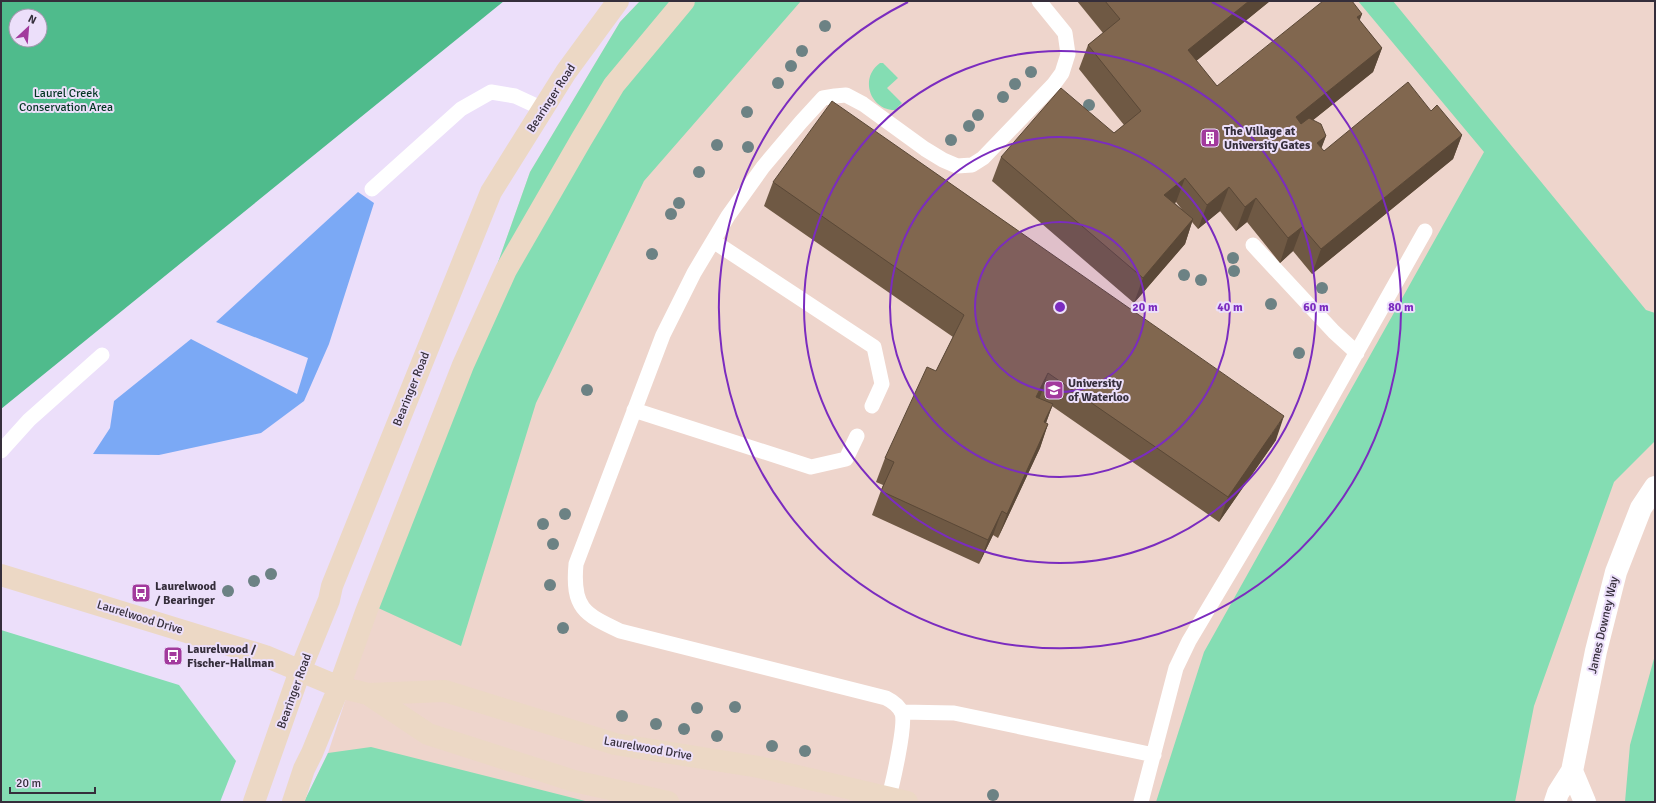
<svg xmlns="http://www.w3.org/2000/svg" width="1656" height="803" font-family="Signika,sans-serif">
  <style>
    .education { fill: #eed5cc }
    .green { fill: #84ddb3 }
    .forest { fill: #4fbb8c; fill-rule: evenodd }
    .water { fill: #7ba9f5 }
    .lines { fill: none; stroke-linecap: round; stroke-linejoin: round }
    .lane { stroke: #fff; stroke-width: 15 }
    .street { stroke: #fff; stroke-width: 22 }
    .secondary { stroke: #ecd8c5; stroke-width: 22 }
    .tree { fill: #6c8284 }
    .wall { fill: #6f5944; fill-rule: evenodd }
    .shaded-wall { fill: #5a4837 }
    .building { fill: #81674f; stroke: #5a4837 }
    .ring { fill: none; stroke: #7b2cbf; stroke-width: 2 }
    .labels { text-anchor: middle; stroke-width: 4; stroke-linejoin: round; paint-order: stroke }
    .park-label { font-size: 12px; fill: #043523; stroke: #ecdffa }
    .street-label { font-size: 12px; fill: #352e3b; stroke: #ecdffa }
    .poi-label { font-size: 12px; font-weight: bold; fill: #352e3b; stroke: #ecdffa; text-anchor: start }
    .centre { fill: #7b2cbf; stroke: #ecdffa; stroke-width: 2 }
    .ring-label { font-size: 12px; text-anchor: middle; font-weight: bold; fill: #7b2cbf; stroke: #ecdffa; stroke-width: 4; stroke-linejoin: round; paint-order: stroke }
  </style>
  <rect width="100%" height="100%" fill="#ecdffa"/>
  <path class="education" d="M640 1H1655V802H304L328 753 376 607 530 172 620 22Z"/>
  <path class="green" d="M640 1H801L644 181 536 403 461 646 376 607 530 172 620 22Z
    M1358 1H1393L1646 310 1655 313V441L1614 482 1534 706 1515 802H1156L1204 652 1484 152Z
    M880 63H883L898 78 887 88 902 103 895 110C870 110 859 78 880 63Z
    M1 630 179 685 236 761 220 802H1Z
    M1655 655V802H1625L1630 745Z
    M371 747 589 802H304L328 753Z"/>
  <path class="forest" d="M1 1H504L1 409ZM16 16H40V40H16Z"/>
  <path class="water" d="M358 192 374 203 329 344 304 401 261 433 159 455 93 454 110 428 114 401 191 339 297 394 308 358 216 322Z"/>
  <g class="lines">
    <path class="lane" d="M372 189 461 109 491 92 515 96 543 109
      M713 241 874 347 882 384 872 406
      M1253 245 1334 332 1357 353
      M634 410 811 467 846 459 857 436
      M1 451 29 420 102 355
      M902 712 954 713 1154 755
      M887 802C892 788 906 725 902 713 899 706 892 701 886 698L620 631C584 614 572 608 576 564L663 335 694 273 728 216 763 167 801 122 823 98 835 96 846 95 863 104 925 149 943 160 957 166 972 165 983 158 1054 84 1062 73 1068 54 1065 33 1039 1
      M1141 802 1176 668 1189 641 1282 485 1425 231"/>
    <path class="street" d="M1572 771 1585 802
      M1555 802 1558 793 1572 771 1596 651 1616 572 1641 508 1655 487"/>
    <path class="secondary" d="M1 575 265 656 339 687 368 694 428 734 574 781 668 802
      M368 694 445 691 615 744 759 767 907 802
      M254 802 300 671 329 600 332 586 491 192 566 72 618 1
      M293 802 304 769 312 753 339 687 366 612 463 365 506 270 581 140 614 85 684 1"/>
  </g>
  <g class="tree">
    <circle cx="825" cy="26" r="6"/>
    <circle cx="802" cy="51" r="6"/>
    <circle cx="791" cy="66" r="6"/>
    <circle cx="1031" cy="72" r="6"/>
    <circle cx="778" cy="83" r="6"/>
    <circle cx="1015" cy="84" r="6"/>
    <circle cx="1003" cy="97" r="6"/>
    <circle cx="1089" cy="105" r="6"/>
    <circle cx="747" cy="112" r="6"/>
    <circle cx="978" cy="115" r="6"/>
    <circle cx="969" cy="126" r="6"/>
    <circle cx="951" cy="140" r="6"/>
    <circle cx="717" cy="145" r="6"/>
    <circle cx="748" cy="147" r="6"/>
    <circle cx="699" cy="172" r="6"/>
    <circle cx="679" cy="203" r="6"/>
    <circle cx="671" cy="214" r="6"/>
    <circle cx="652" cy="254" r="6"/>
    <circle cx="1233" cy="258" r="6"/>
    <circle cx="1234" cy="271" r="6"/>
    <circle cx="1184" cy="275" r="6"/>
    <circle cx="1201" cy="280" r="6"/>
    <circle cx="1322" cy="288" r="6"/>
    <circle cx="1271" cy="304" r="6"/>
    <circle cx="1299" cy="353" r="6"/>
    <circle cx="587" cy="390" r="6"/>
    <circle cx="565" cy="514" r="6"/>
    <circle cx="543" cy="524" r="6"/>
    <circle cx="553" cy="544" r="6"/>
    <circle cx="271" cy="574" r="6"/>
    <circle cx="254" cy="581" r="6"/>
    <circle cx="550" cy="585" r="6"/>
    <circle cx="228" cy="591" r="6"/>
    <circle cx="563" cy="628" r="6"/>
    <circle cx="735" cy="707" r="6"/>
    <circle cx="697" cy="708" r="6"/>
    <circle cx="622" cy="716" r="6"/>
    <circle cx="656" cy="724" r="6"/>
    <circle cx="684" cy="729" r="6"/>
    <circle cx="717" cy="736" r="6"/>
    <circle cx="772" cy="746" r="6"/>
    <circle cx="805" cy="751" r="6"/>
    <circle cx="993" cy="795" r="6"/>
  </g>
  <path class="wall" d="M1077 1H1270L1196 61 1217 86 1362 14 1359 20 1382 48 1373 72 1313 120 1326 136 1321 148 1324 151 1431 111 1462 135 1453 159 1312 274 1293 251 1280 263 1247 222 1236 231 1220 211 1198 229 1192 222 1185 244 1134 303 992 181 1001 157 1114 133 1124 125 1079 69 1088 45 1103 33ZM1176 202 1183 211 1175 203Z
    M773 182 1276 440 1219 522 1052 406 1046 423 1048 424 1040 448 998 538 993 535 979 564 872 515 883 485 876 482 885 458 936 371 953 337 764 206Z"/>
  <path class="shaded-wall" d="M1249 1H1270L1179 75 1188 50Z
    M1362 14 1353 38 1357 17Z
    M1382 48 1373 72 1287 141 1296 117Z
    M1462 135 1453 159 1312 274 1321 249Z
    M1326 136 1317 160V143Z
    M1185 178 1176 202 1156 219 1164 195Z
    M1229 187 1220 211 1198 229 1207 205Z
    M1256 198 1247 222 1236 231 1245 207Z
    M1193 219 1185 244 1134 303 1143 278Z
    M1302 227 1293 251 1280 263 1288 238Z
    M1048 373 1040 397 1027 421 1036 397Z
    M1053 404 1044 428V422Z
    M1284 416 1276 440 1219 522 1228 497Z
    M1048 424 1040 448 998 538 1007 514Z
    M1002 511 993 535 979 564 988 540Z"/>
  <path class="building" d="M1105 1H1249L1188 50 1217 86 1323 1H1352L1362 14 1357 17 1382 48 1296 117 1301 124 1309 118 1321 124 1326 136 1317 143 1324 151 1408 82 1431 111 1437 105 1462 135 1321 249 1302 227 1288 238 1256 198 1245 207 1229 187 1207 205 1185 178 1164 195 1193 219 1143 278 1001 157 1061 88 1114 133 1141 111 1088 45 1120 19Z
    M832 101 1284 416 1228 497 1048 373 1036 397 1053 404 1044 422 1048 424 1007 514 1002 511 988 540 881 491 894 462 885 458 927 367 936 371 964 315 773 182Z"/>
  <circle cx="1060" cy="307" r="85" fill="#7b2cbf" fill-opacity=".12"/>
  <g class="ring">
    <circle cx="1060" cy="307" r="85"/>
    <circle cx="1060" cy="307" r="170"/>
    <circle cx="1060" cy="307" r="256"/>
    <path d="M1212 2A341 341 0 1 1 908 2"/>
  </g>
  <defs>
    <g id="building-square" transform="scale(1)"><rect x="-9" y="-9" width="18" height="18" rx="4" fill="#a23a9d" stroke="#ecdffa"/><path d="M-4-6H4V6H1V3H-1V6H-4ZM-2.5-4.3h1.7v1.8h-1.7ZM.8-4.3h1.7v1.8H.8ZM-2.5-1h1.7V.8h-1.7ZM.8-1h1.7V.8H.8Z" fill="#fff"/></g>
    <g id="university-square" transform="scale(1)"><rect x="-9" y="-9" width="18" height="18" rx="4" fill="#a23a9d" stroke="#ecdffa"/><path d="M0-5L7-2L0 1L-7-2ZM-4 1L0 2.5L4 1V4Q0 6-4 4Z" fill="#fff"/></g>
    <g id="bus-square" transform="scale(1)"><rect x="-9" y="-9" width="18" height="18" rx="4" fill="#a23a9d" stroke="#ecdffa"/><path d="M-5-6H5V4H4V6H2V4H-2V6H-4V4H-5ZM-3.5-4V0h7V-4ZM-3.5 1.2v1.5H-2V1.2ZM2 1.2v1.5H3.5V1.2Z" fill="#fff"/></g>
  </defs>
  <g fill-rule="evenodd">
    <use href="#building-square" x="1210" y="138"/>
    <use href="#university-square" x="1054" y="390"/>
    <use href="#bus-square" x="141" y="593"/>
    <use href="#bus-square" x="173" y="656"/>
  </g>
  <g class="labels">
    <g class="park-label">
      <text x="66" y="97">Laurel Creek<tspan x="66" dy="14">Conservation Area</tspan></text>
    </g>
    <g class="street-label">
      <text transform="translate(551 98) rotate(-57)" y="4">Bearinger Road</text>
      <text transform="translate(411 389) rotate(-68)" y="4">Bearinger Road</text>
      <text transform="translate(140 617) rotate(17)" y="4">Laurelwood Drive</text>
      <text transform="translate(1603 625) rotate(-77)" y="4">James Downey Way</text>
      <text transform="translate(294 691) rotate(-70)" y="4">Bearinger Road</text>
      <text transform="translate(648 748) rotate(10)" y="4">Laurelwood Drive</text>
    </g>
    <g class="poi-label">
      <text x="1224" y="135">The Village at<tspan x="1224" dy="14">University Gates</tspan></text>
      <text x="1068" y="387">University<tspan x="1068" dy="14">of Waterloo</tspan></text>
      <text x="155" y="590">Laurelwood<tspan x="155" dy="14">/ Bearinger</tspan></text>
      <text x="187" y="653">Laurelwood /<tspan x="187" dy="14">Fischer-Hallman</tspan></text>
    </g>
  </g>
  <circle cx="1060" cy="307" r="6" class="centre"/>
  <g class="ring-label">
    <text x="1145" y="311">20 m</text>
    <text x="1230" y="311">40 m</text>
    <text x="1316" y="311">60 m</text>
    <text x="1401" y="311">80 m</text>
  </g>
  <rect width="1656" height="803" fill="none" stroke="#352e3b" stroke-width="4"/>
  <g transform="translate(28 28) rotate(26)"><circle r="19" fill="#ecdffa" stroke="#a398ae"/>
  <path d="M0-3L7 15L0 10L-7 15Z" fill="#a23a9d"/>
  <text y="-6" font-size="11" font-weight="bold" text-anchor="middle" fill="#352e3b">N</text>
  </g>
  <path d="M10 787v6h85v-6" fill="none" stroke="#352e3b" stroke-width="2"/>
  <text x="16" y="787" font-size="12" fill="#352e3b" stroke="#ecdffa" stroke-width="3" paint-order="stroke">20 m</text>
</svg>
